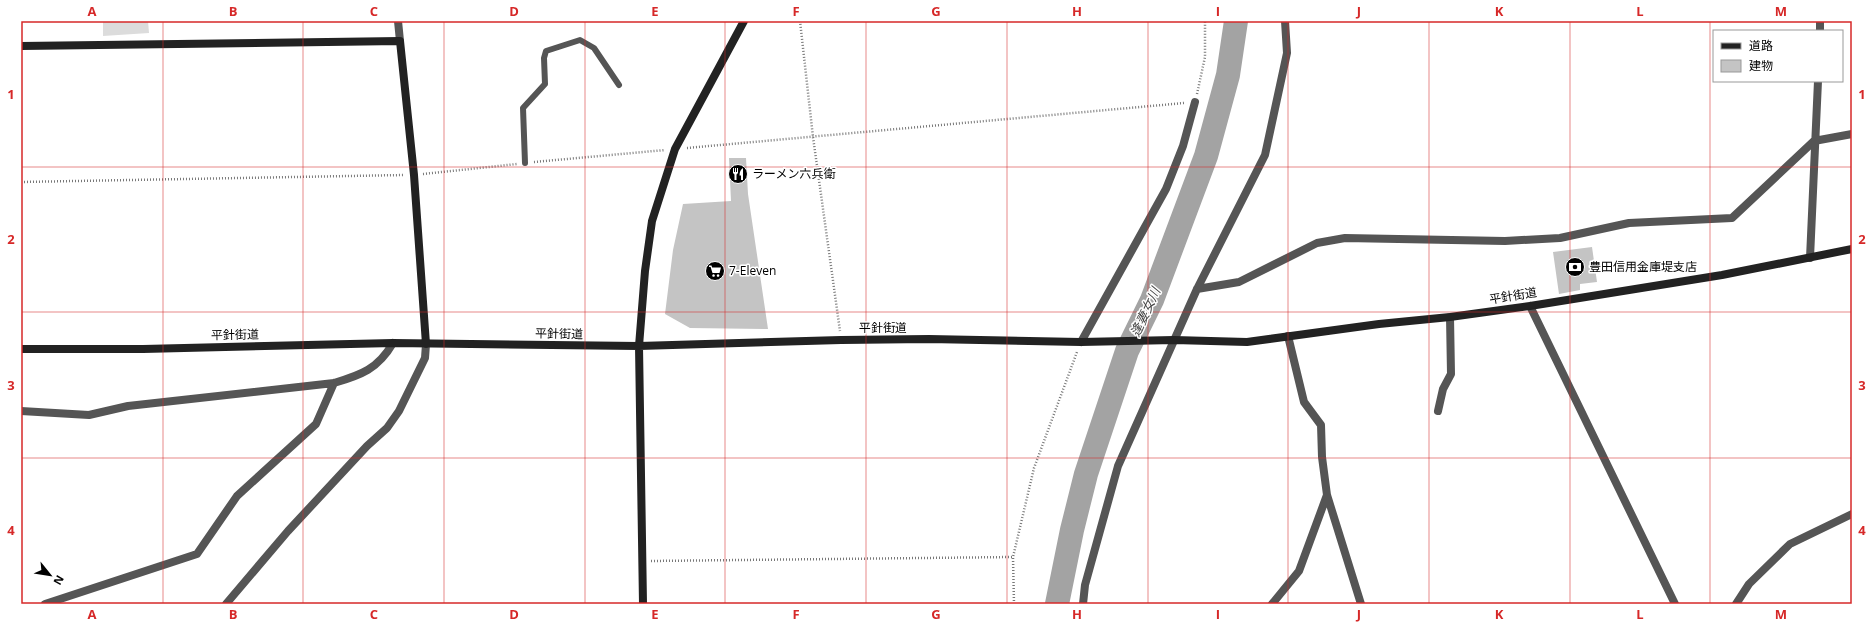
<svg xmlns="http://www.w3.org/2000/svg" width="1873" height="625" font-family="'Open Sans','Noto Sans JP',sans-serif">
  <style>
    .green { fill: #dcdcdc }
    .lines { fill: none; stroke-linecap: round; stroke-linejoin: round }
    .river { stroke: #a3a3a3; stroke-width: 24 }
    .building { fill: #c4c4c4 }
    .path { stroke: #777; stroke-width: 2.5; stroke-dasharray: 1 2; stroke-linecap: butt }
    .lane { stroke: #555; stroke-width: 6 }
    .street { stroke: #555; stroke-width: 8 }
    .secondary { stroke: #222; stroke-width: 8 }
    .grid { fill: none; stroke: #d62828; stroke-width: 1; stroke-opacity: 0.55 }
    .labels { text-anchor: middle; stroke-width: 3; stroke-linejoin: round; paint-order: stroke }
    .poi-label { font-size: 12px; fill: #000; stroke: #fff; text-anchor: start }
    .street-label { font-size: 12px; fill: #000; stroke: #fff }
    .water-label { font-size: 13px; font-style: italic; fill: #444; stroke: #fff }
    .neatline { fill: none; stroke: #d62828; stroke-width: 1.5 }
    .grid-label { font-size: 13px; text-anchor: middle; font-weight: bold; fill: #d62828 }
  </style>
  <rect width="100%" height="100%" fill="#fff"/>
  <path class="green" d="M103 21H148L149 33 103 36Z"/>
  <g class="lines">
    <path class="river" d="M1057 604 1072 530 1086 474 1127 351 1152 300 1206 156 1228 75 1236 21"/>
  </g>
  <path class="building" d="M729 158H746L748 194 768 329 690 328 665 314 673 250 683 204 731 201Z
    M1592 247 1597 282 1580 284V290L1559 294 1553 252Z"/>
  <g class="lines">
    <path class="path" d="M800 21 813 137 840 331
      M1197 94 1205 57V21
      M687 148 1184 103
      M534 162 665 150
      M423 174 517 164
      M21 182 404 175
      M651 561 1013 557
      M1014 604 1013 557 1034 468 1077 352"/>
    <path class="lane" d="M525 163 523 108 545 84 544 58 546 51 580 40 594 48 619 85"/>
    <path class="street" d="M398 21 400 41
      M1820 31V21
      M1810 258 1818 81
      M1197 289 1239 282 1317 243 1345 238 1505 241 1560 238 1629 223 1732 218 1814 141 1852 134
      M1530 306 1675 604
      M1288 336 1304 402 1321 425 1322 457 1327 495 1361 604
      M1081 342 1166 189 1183 146 1195 102
      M21 411 89 415 128 406 334 383C361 375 378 369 393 343
      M1438 411 1443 389 1451 374 1450 317
      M45 604 197 554 237 496 316 424 334 383
      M226 604 288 531 367 446 387 428 399 411 425 358 426 344
      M1083 604 1085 585 1118 466 1197 289 1265 155 1287 53 1285 21
      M1272 604 1299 571 1327 495
      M1736 604 1749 584 1790 544 1852 514"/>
    <path class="secondary" d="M21 46 400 41 414 175 426 344
      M21 349H143L393 343 639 346 841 340 929 339 1081 342 1174 340 1247 342 1379 324 1450 317 1530 306 1722 275 1852 249
      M643 604 639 346 645 271 652 221 675 149 744 21"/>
  </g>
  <path class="grid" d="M163 21V604M303 21V604M444 21V604M585 21V604M725 21V604M866 21V604M1007 21V604M1148 21V604M1288 21V604M1429 21V604M1570 21V604M1710 21V604M21 167H1852M21 312H1852M21 458H1852"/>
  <defs>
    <g id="restaurant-disc" transform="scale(1)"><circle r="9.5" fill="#000" stroke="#fff"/><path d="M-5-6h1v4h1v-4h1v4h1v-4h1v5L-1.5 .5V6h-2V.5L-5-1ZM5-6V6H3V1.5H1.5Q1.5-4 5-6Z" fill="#fff"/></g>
    <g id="bank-disc" transform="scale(1)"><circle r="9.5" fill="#000" stroke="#fff"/><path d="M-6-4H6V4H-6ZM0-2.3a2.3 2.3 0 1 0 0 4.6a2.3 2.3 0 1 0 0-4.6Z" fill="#fff"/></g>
    <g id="supermarket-disc" transform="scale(1)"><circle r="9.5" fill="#000" stroke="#fff"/><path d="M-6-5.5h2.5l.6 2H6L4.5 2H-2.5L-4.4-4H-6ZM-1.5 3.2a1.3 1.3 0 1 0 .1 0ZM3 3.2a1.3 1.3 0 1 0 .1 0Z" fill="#fff"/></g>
  </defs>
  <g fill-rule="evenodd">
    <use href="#restaurant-disc" x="738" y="174"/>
    <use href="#bank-disc" x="1575" y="267"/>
    <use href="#supermarket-disc" x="715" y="271"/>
  </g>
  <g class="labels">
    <g class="poi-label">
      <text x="752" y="178">ラーメン六兵衛</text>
      <text x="1589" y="271">豊田信用金庫堤支店</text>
      <text x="729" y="275">7-Eleven</text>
    </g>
    <g class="street-label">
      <text transform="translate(1513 296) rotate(-9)" y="4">平針街道</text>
      <text x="883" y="332">平針街道</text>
      <text transform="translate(559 334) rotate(1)" y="4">平針街道</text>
      <text transform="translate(235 335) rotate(-1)" y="4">平針街道</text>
    </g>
    <g class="water-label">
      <text transform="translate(1145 312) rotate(-65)" y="5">逢妻女川</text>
    </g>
  </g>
  <rect width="1873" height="625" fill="none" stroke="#ffffff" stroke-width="44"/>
  <rect x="1713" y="30" width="130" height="52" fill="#ffffff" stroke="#999999"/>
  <rect x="1721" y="43" width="20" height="6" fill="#222222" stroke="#999999"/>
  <text x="1749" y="50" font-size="12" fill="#000000">道路</text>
  <rect x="1721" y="60" width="20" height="12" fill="#c4c4c4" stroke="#999999"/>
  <text x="1749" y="70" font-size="12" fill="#000000">建物</text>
  <g transform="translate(50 575) rotate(120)" stroke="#ffffff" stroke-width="3" paint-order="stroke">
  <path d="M0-3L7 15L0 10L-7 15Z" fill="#000000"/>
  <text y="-6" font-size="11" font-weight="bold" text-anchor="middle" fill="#000000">N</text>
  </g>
  <rect x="22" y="22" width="1829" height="581" class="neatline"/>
  <g class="grid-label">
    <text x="92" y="16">A</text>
    <text x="233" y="16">B</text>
    <text x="374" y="16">C</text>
    <text x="514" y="16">D</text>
    <text x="655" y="16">E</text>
    <text x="796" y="16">F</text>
    <text x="936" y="16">G</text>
    <text x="1077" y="16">H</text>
    <text x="1218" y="16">I</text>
    <text x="1359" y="16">J</text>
    <text x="1499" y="16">K</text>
    <text x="1640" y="16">L</text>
    <text x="1781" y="16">M</text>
    <text x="11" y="99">1</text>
    <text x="1862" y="99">1</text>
    <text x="11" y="244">2</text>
    <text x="1862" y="244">2</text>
    <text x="11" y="390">3</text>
    <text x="1862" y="390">3</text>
    <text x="11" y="535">4</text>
    <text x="1862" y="535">4</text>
    <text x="92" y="619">A</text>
    <text x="233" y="619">B</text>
    <text x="374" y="619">C</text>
    <text x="514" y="619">D</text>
    <text x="655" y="619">E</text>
    <text x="796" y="619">F</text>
    <text x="936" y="619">G</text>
    <text x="1077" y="619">H</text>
    <text x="1218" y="619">I</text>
    <text x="1359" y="619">J</text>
    <text x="1499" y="619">K</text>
    <text x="1640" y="619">L</text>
    <text x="1781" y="619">M</text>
  </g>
</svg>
